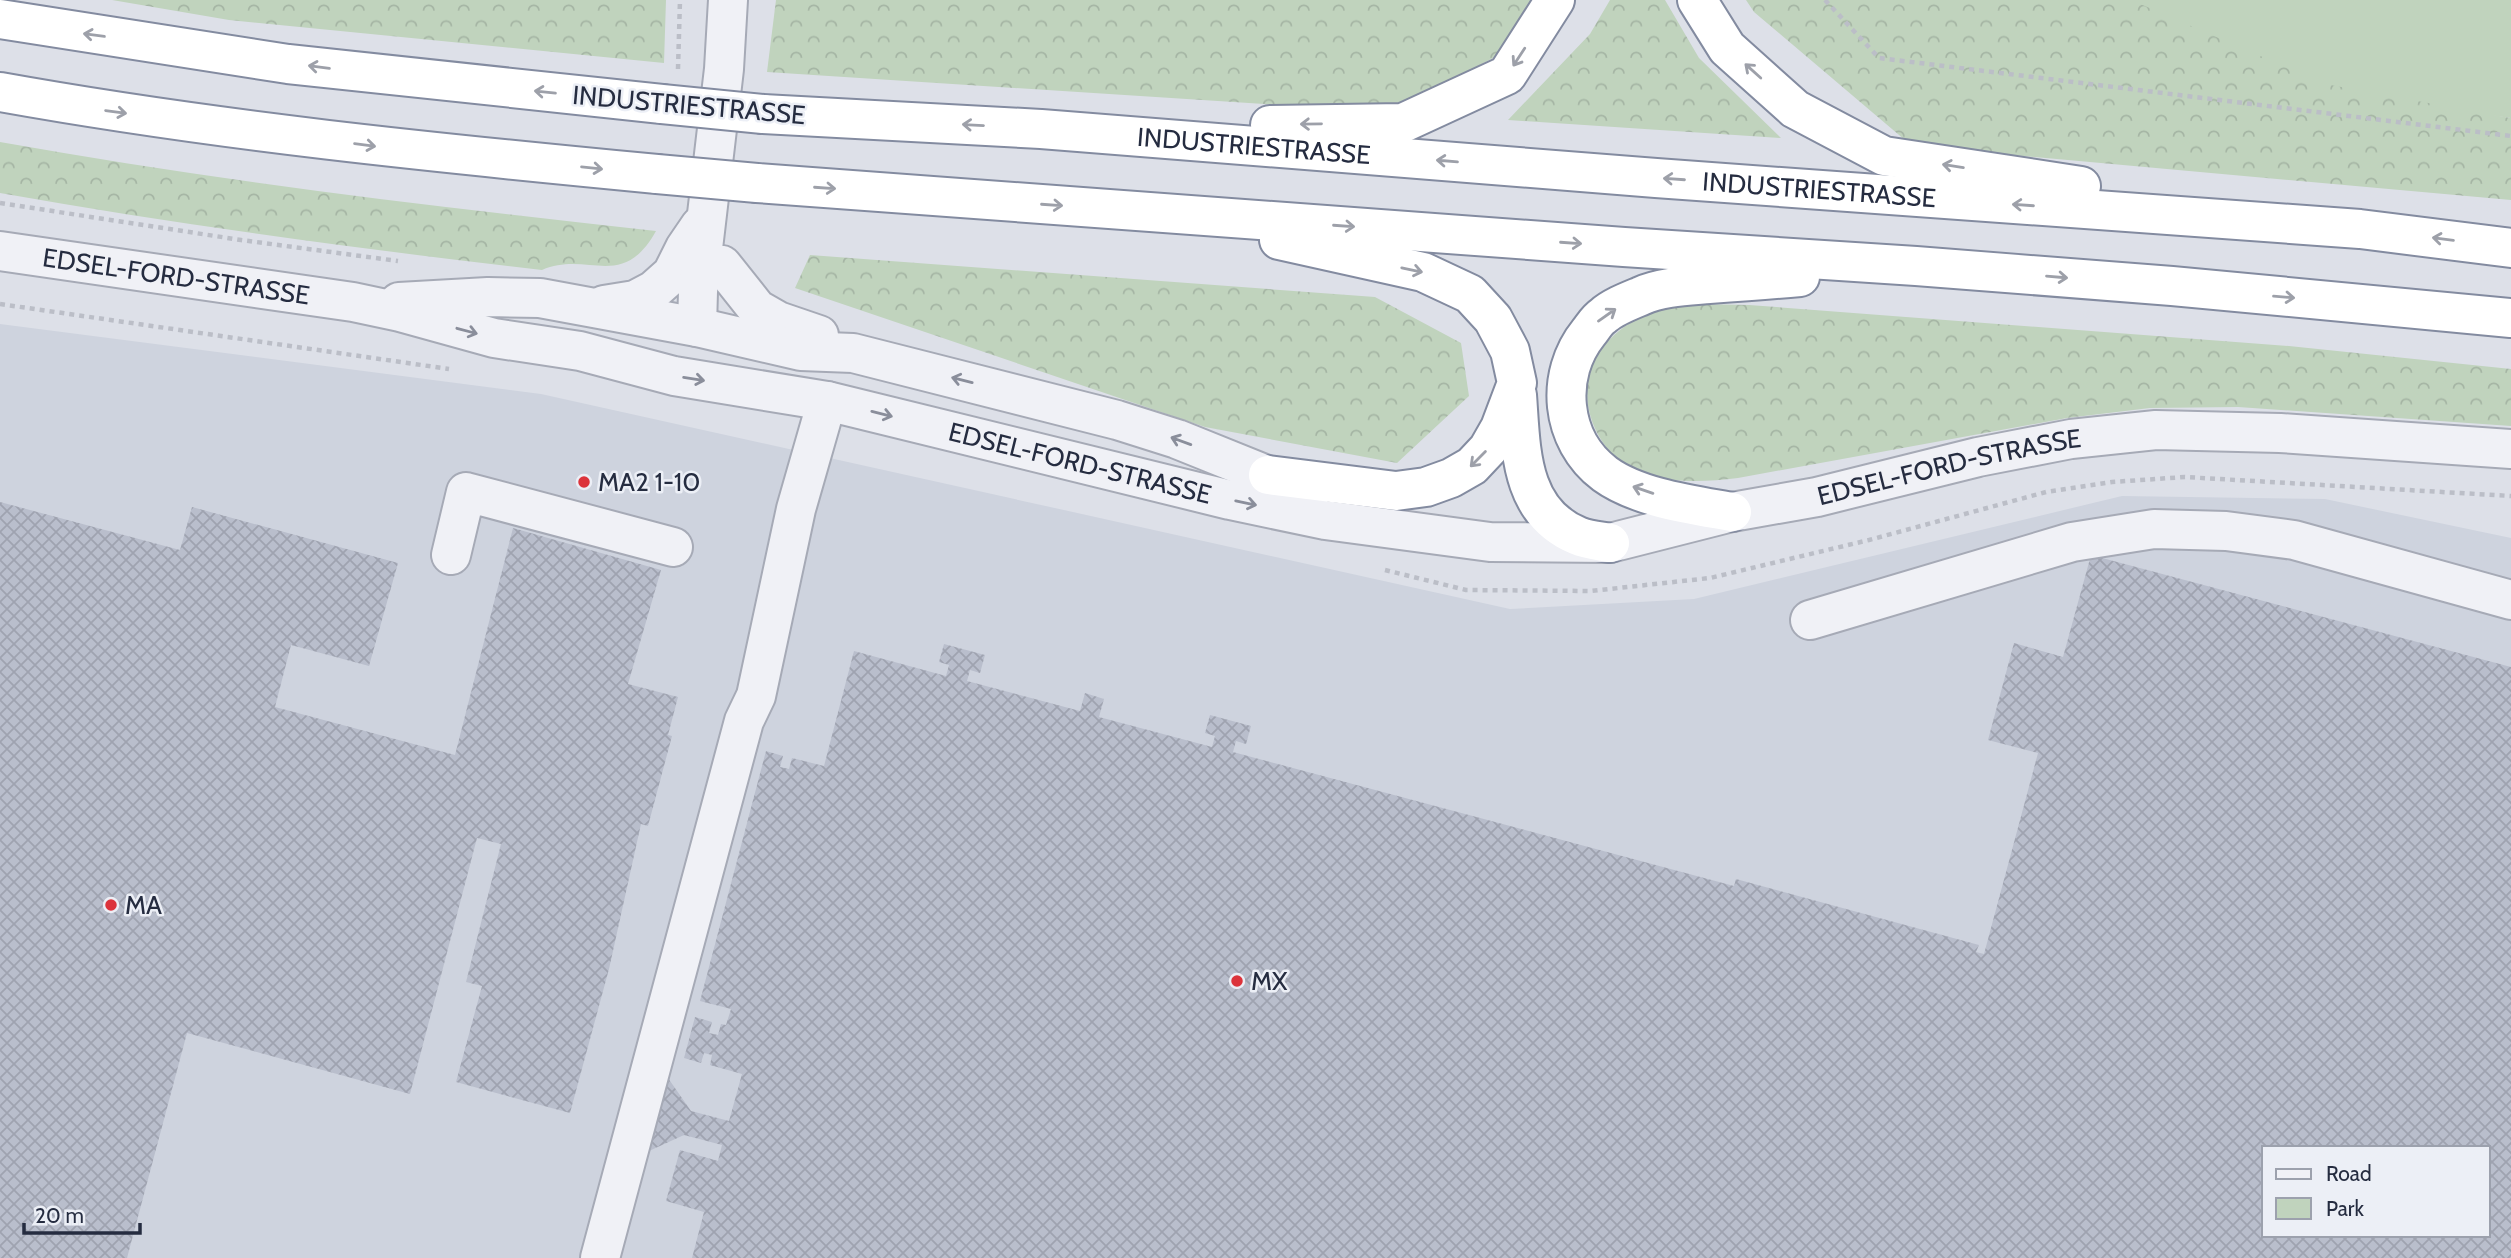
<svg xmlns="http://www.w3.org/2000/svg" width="2511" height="1258" font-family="Cabin,sans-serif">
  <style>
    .built { fill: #ced3de; fill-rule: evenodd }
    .green { fill: #c0d3bd }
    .forest { fill: url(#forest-crowns) }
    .building { fill: url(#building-cross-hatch); fill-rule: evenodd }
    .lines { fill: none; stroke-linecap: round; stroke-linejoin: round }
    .minor-casing { stroke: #a6aab6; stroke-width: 42 }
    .highway-casing { stroke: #838ba0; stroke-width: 42 }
    .path { stroke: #bbbec7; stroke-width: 4.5; stroke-dasharray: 5 5; stroke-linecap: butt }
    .minor { stroke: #f0f1f6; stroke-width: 38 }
    .highway { stroke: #fff; stroke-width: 38 }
    .highway-bridge-casing { stroke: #838ba0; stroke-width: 42; stroke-linecap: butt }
    .highway-bridge { stroke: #fff; stroke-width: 38 }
    .oneway { stroke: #9da0a9 }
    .oneway2 { stroke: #8a8e9b }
    .poi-dot { fill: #dc333b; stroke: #eceff6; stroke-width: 2.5 }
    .labels { text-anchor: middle; stroke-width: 5; stroke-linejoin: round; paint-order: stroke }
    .street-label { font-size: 26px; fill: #252c40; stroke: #eceff6 }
    .poi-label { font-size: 26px; fill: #252c40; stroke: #eceff6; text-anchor: start }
  </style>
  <defs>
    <pattern id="forest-crowns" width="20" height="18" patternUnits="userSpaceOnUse" patternTransform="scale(1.75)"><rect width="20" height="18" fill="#c0d3bd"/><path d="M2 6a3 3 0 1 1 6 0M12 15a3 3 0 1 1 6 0" fill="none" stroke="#a5b5a4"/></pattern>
    <pattern id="building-cross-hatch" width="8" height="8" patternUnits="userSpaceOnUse" patternTransform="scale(1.75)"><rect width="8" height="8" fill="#b9becc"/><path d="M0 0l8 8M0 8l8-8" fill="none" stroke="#9fa3b0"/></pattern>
  </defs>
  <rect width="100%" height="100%" fill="#dde0e8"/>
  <path class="built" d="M0 324 541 394 1510 609 1694 599 2122 496 2325 499 2511 538V1258H0ZM2264 1148H2488V1235H2264Z"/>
  <path class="green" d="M1844 0H2511V118L1870 33Z"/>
  <path class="forest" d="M112 0H666L664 63 229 20Z
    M776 0H1532L1495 57 1389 112 767 72Z
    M1610 0H1665L1699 58 1781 138 1508 120 1590 34Z
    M1746 0H2131L2325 84 2510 118 2511 117V200L1912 146 1754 12Z
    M0 142C217 181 437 207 656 231 622 292 588 250 542 270 360 249 180 225 0 193Z
    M810 255 1375 297 1461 343 1469 396 1397 463 1205 427 795 288Z
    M1694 304 1749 305 2289 346 2511 369V426L2238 407 2150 408 2067 418 1738 478C1703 482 1670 484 1637 471 1615 462 1600 443 1592 421 1573 366 1612 324 1662 308 1672 305 1684 305 1694 304Z"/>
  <path class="building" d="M0 502 180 550 192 507 398 563 369 666 291 645 275 707 455 755 513 528 661 570 628 684 678 697 668 735 672 736 648 826 641 824 609 969 570 1113 456 1082 482 986 466 982 501 844 477 838 410 1094 187 1033 127 1258H0Z
    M2091 555 2511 667V1258H692L704 1212 666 1201 680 1150 718 1161 722 1145 684 1135 649 1151 668 1078 691 1111 729 1121 742 1074 710 1065 712 1055 704 1053 701 1063 684 1058 695 1017 712 1022 709 1033 718 1035 721 1024 726 1025 731 1009 700 1001 766 751 783 756 780 767 789 769 792 758 824 766 854 651 946 676 949 665 939 662 944 644 985 655 980 673 970 670 967 681 1080 711 1085 693 1104 699 1099 717 1212 747 1215 736 1205 733 1210 715 1251 726 1246 744 1236 741 1233 752 1734 886 1736 879 1979 945 1976 952 1984 954 2038 753 1988 740 2014 643 2063 657ZM2264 1148H2488V1235H2264Z"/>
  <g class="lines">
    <g class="minor-casing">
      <g id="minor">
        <path id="s1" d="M0 251 353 302 400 312 494 338 580 351 674 376 827 401 1230 500 1325 520 1490 542 1610 543 1732 512 1817 497 1978 457 2071 439 2156 430 2280 433 2511 449"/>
        <path d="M722 265 757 309 778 321 819 335"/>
        <path d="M399 302 488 297 540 298 697 327 801 351 853 353 1117 420 1177 439 1299 488"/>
        <path d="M604 305 635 300 654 290 672 274 685 248 700 226"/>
        <path d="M697 327 698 291 724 69 728 0"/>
        <path d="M451 555 466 492 673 547"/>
        <path d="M1810 620 2072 542 2154 529 2226 531 2294 540 2511 600"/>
        <path d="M600 1258 744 721 756 696 796 509 827 401"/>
      </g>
    </g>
    <g class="highway-casing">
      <g id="highway">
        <path d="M1697 0 1727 48 1795 109 1884 156 2081 186"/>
        <path d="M0 19 288 64 662 104"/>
        <path d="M0 92C217 131 437 153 657 174"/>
        <path id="s2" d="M763 114 1041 129 1656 178 2360 229 2511 248"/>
        <path d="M1270 125 1403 123 1507 75 1555 0"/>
        <path d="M757 183 1624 247 1916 266 2172 286 2511 318"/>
        <path d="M1517 395C1521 448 1519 512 1578 536 1587 540 1599 541 1610 543"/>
        <path d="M1268 475 1396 491 1426 487 1451 478 1472 466 1488 449 1500 428 1517 383 1510 351 1493 319 1470 294 1423 272 1279 240"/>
        <path d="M1732 512C1693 505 1638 498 1605 474 1560 440 1554 375 1589 332 1593 327 1597 320 1603 316 1613 307 1629 301 1641 296 1661 287 1687 286 1709 284 1739 282 1769 280 1800 277"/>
      </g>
    </g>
    <path class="path" d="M1825 0 1879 58 2511 136
      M678 69 680 0
      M0 203 241 240 398 261
      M0 304 449 369
      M1385 570 1466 590 1591 591 1710 578 1869 540 2046 492 2112 482 2185 477 2511 496"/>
    <use href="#minor" class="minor"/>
    <use href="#highway" class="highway"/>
    <g class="highway-bridge-casing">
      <path id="highway-bridge" d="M662 104 763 114
        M657 174 757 183"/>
    </g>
    <use href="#highway-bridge" class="highway-bridge"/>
  </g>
  <defs><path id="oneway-shaft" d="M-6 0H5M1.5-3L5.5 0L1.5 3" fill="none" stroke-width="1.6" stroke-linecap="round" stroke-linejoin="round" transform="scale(1.75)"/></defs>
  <g class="oneway">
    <use href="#oneway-shaft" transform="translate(94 35) rotate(-172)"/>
    <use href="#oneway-shaft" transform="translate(1519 57) rotate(123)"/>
    <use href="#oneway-shaft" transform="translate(319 67) rotate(-173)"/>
    <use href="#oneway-shaft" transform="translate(1753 71) rotate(-138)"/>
    <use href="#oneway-shaft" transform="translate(545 92) rotate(-174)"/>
    <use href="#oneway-shaft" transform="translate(116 112) rotate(8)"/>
    <use href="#oneway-shaft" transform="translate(1311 124) rotate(179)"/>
    <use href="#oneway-shaft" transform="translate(973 125) rotate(-177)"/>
    <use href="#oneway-shaft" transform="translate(365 145) rotate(7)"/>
    <use href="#oneway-shaft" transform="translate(1447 161) rotate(-175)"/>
    <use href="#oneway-shaft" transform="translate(1953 166) rotate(-171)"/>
    <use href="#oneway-shaft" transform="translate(592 168) rotate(6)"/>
    <use href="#oneway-shaft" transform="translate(1674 179) rotate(-176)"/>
    <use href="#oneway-shaft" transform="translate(825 188) rotate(4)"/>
    <use href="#oneway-shaft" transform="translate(1052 205) rotate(4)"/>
    <use href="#oneway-shaft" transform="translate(2023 205) rotate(-176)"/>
    <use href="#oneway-shaft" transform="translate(1344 226) rotate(4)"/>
    <use href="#oneway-shaft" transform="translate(2443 239) rotate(-173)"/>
    <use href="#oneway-shaft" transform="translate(1571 243) rotate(4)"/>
    <use href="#oneway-shaft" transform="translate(1412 270) rotate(12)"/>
    <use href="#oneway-shaft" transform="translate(2057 277) rotate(5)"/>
    <use href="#oneway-shaft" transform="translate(2284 297) rotate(5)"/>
    <use href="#oneway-shaft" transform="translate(1607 315) rotate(-35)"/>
    <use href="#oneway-shaft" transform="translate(1478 459) rotate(135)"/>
    <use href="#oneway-shaft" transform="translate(1643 490) rotate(-161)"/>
  </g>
  <g class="oneway2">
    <use href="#oneway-shaft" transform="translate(467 331) rotate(15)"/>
    <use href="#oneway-shaft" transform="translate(694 379) rotate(9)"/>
    <use href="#oneway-shaft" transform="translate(962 380) rotate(-166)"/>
    <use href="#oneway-shaft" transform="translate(882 414) rotate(14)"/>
    <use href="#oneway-shaft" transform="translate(1181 441) rotate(-160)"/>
    <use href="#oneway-shaft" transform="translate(1246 503) rotate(12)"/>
  </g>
  <g class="poi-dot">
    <circle cx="584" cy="482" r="7"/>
    <circle cx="111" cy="905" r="7"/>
    <circle cx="1237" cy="981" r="7"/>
  </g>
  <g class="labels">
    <g class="street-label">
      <text transform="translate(689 105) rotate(5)" y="9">INDUSTRIESTRASSE</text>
      <text dy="9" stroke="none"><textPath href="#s2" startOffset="492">INDUSTRIESTRASSE</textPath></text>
      <text dy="9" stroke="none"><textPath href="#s2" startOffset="1059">INDUSTRIESTRASSE</textPath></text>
      <text dy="9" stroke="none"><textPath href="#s1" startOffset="178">EDSEL-FORD-STRASSE</textPath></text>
      <text dy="9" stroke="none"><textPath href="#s1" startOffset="1102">EDSEL-FORD-STRASSE</textPath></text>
      <text dy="9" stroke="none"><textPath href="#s1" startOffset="1988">EDSEL-FORD-STRASSE</textPath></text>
    </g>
    <g class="poi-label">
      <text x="598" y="491">MA2 1-10</text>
      <text x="125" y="914">MA</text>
      <text x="1251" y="990">MX</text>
    </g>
  </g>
  <rect x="2262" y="1146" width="228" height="91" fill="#eceff6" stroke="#9ca1ad" stroke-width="2"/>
  <rect x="2276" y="1169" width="35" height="10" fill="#f0f1f6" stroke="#9ca1ad" stroke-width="2"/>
  <text x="2326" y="1181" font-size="21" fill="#252c40">Road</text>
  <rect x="2276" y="1198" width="35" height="21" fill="#c0d3bd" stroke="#9ca1ad" stroke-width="2"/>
  <text x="2326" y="1216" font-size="21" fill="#252c40">Park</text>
  <path d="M24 1223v10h116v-10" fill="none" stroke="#252c40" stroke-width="3.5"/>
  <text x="35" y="1223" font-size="21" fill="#252c40" stroke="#eceff6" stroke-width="5" paint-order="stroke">20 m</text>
</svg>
